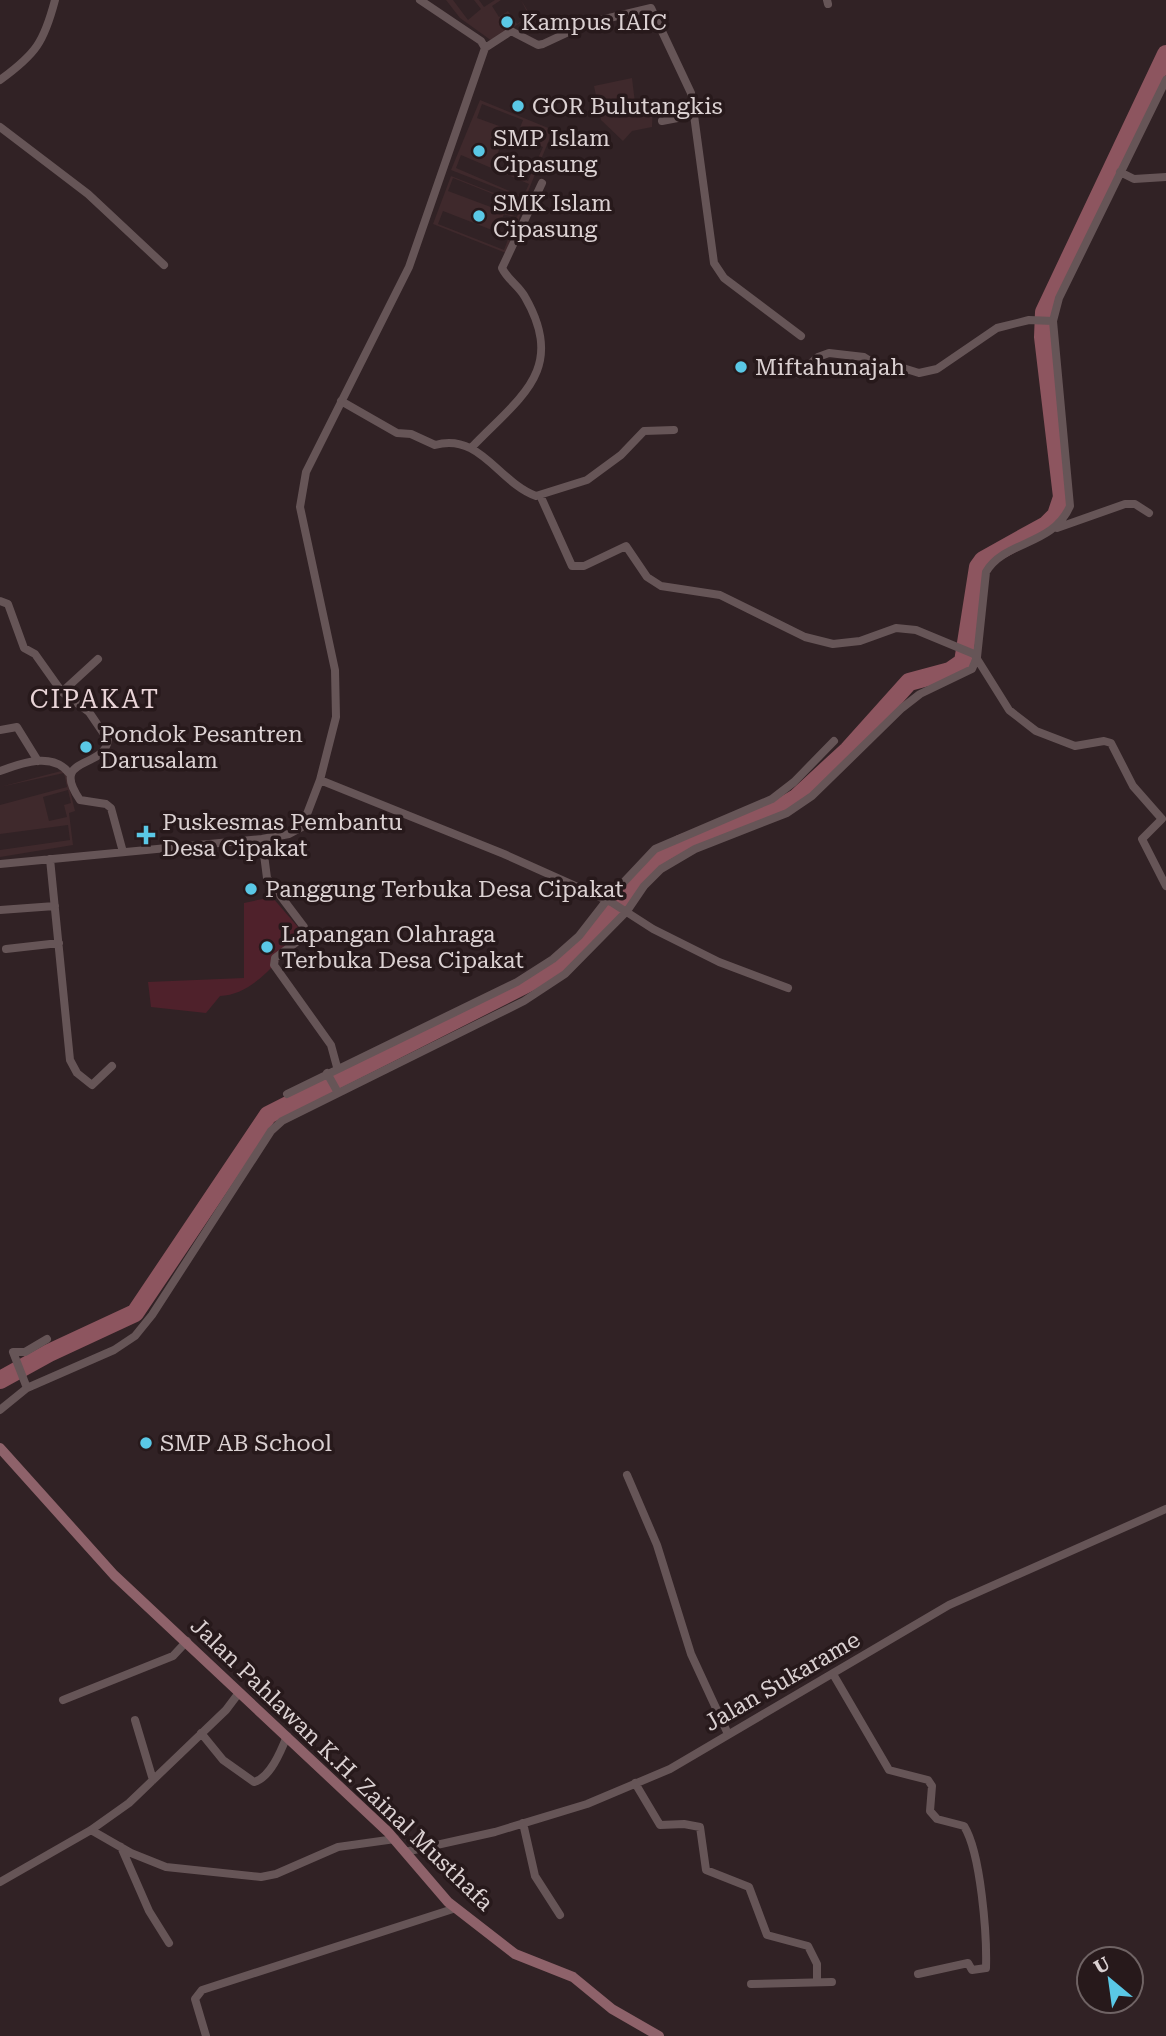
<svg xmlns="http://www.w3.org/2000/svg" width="1166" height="2036" font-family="'Roboto Serif',serif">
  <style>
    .built { fill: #3f292c; fill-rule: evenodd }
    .pitch { fill: #4f212b }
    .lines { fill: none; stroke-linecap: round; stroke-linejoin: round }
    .river { stroke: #8d555f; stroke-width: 18 }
    .street { stroke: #665557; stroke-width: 8 }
    .secondary { stroke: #8e626a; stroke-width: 10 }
    .poi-dot { fill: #5ac8e6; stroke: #27191b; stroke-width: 2.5 }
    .labels { text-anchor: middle; stroke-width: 7; stroke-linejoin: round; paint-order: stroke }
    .poi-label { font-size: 23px; fill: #dbd1d2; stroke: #27191b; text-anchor: start }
    .street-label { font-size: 23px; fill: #dbd1d2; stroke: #27191b }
    .quarter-label { font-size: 26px; letter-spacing: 2px; fill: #e9d4d7; stroke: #27191b }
  </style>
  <rect width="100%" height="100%" fill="#312225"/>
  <path class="built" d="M446 0H453L468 20 481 9 474 0H479L484 7 495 0H501L492 6 499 17 508 11 517 24 529 16 521 0 531 16 492 41 460 18Z
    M632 78 635 103 653 104 652 127 632 131 623 141 601 120 594 86Z
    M480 100 553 130 525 199 451 170ZM482 104 523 120 518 133 477 118ZM507 132 543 147 528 181 492 166ZM461 155 529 184 523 197 456 168Z
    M451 176 524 205 506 253 433 224ZM453 178 521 205 517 217 448 191ZM443 211 497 232 504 214 516 218 504 250 438 224Z
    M65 770 75 811 69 813 73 845 0 857V850L70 840 68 825 0 834V805L67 787 64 773 0 787ZM68 790 71 803 64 805 67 817 49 821 43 797Z"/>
  <path class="pitch" d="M272 897 304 934C279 956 256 995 220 996L206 1013 151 1007 148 982 244 978V903Z"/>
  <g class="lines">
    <path class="river" d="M0 1380 49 1353 135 1313 268 1115 564 965 662 854 680 844 779 808 796 798 848 750 909 682 950 671 963 662 978 567 983 560 1046 525 1056 515 1062 497 1043 337 1044 312 1166 54"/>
    <path class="street" d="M827 0 828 4
      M485 48 511 31 538 45 543 44 588 23 651 8 691 93 714 263 724 278 801 336
      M0 80C36 54 44 42 55 0
      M662 121 693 115
      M0 127 88 194 164 265
      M1120 172 1134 179 1166 177
      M798 374 818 357 829 353 864 357 878 366 903 368 919 373 937 369 997 328 1029 320 1053 321
      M341 401 397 433 411 434 435 445C480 432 499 483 536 496L587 480 621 455 644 431 674 430
      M472 447C520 397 567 370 525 297 519 286 507 279 502 268L542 183
      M540 495 572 566H584L626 546 647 577 661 586 720 595 805 637 833 644 860 641 896 628 916 630 974 654 1009 710 1036 731 1075 746 1104 741 1111 743 1133 786 1162 819 1142 839 1166 886
      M1057 528 1125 504H1135L1149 513
      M0 601 8 604 24 648 35 654 62 692 89 712 108 740C104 770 49 755 80 800L106 804 111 808 123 852
      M62 692 98 659
      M0 730 17 727 38 761
      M0 771C22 763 53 751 70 774
      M320 780 504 854 611 902 653 929 719 962 788 988
      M262 839 267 878 304 927 302 938 275 958 274 965 331 1045 337 1067
      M50 859 70 1060 77 1073 92 1085 112 1066
      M0 864 262 839 289 834 302 827 320 780 336 717 335 670 300 507 306 472 409 267 485 48 481 41 420 0
      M0 910 55 906
      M6 949 59 943
      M327 1073 337 1091
      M287 1094 517 982 553 959 579 936 607 900 655 849 772 799 794 782 834 741
      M27 1388 13 1352H25L47 1339
      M0 1410 27 1388 114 1350 135 1336 152 1315 271 1131 282 1121 524 1001 565 974 627 911 644 886 661 869 695 849 787 813 812 796 902 708 920 694 972 669 977 657 986 572C1005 540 1053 546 1070 506L1053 321 1059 298 1166 80
      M627 1475 657 1545 691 1654 728 1734
      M833 1674 889 1770 928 1780 932 1786 930 1811 937 1819 964 1826C981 1853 987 1936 986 1968L972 1970 968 1963 918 1974
      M63 1700 173 1656 187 1641
      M135 1720 153 1780
      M201 1733 223 1760 254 1782C270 1778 281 1751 287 1736
      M635 1783 660 1825 684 1824 700 1827 706 1870 749 1887 767 1935 808 1946 817 1964V1982
      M523 1823 535 1876 560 1915
      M91 1830 131 1853 166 1867 261 1877 276 1874 338 1847 395 1839
      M121 1847 149 1911 169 1943
      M405 1852 495 1832 587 1804 670 1769 949 1605 1166 1509
      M0 1882 91 1830 129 1803 226 1710 238 1694
      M751 1984 832 1982
      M206 2036 195 1999 202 1990 456 1908"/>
    <path class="secondary" d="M0 1448 114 1575 388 1832 448 1902 515 1954 573 1977 612 2009 659 2036"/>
  </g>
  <g class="poi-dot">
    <circle cx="507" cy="22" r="7"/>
    <circle cx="518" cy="106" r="7"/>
    <circle cx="479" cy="151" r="7"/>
    <circle cx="479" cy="216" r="7"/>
    <circle cx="741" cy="367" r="7"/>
    <circle cx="86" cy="747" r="7"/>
    <path d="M142.5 824.5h7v7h7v7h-7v7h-7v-7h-7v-7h7z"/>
    <circle cx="251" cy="889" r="7"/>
    <circle cx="267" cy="947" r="7"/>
    <circle cx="146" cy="1443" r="7"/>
  </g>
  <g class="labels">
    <g class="poi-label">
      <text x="521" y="30">Kampus IAIC</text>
      <text x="532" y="114">GOR Bulutangkis</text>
      <text x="493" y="146">SMP Islam<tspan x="493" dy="26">Cipasung</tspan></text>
      <text x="493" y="211">SMK Islam<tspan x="493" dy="26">Cipasung</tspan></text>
      <text x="755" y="375">Miftahunajah</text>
      <text x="100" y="742">Pondok Pesantren<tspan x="100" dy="26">Darusalam</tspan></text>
      <text x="162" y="830">Puskesmas Pembantu<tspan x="162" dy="26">Desa Cipakat</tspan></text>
      <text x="265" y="897">Panggung Terbuka Desa Cipakat</text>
      <text x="281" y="942">Lapangan Olahraga<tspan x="281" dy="26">Terbuka Desa Cipakat</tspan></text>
      <text x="160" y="1451">SMP AB School</text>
    </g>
    <g class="street-label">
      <text transform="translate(782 1681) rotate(-30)" y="8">Jalan Sukarame</text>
      <text transform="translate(342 1764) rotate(44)" y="8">Jalan Pahlawan K.H. Zainal Musthafa</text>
    </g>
    <g class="quarter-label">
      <text x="95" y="708">CIPAKAT</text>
    </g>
  </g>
  <g transform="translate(1110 1980) rotate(331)"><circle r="33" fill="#27191b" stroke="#6f6364" stroke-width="2"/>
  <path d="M0-5L12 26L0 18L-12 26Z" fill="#5ac8e6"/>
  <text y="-10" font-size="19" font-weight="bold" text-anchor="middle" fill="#dbd1d2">U</text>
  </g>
</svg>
